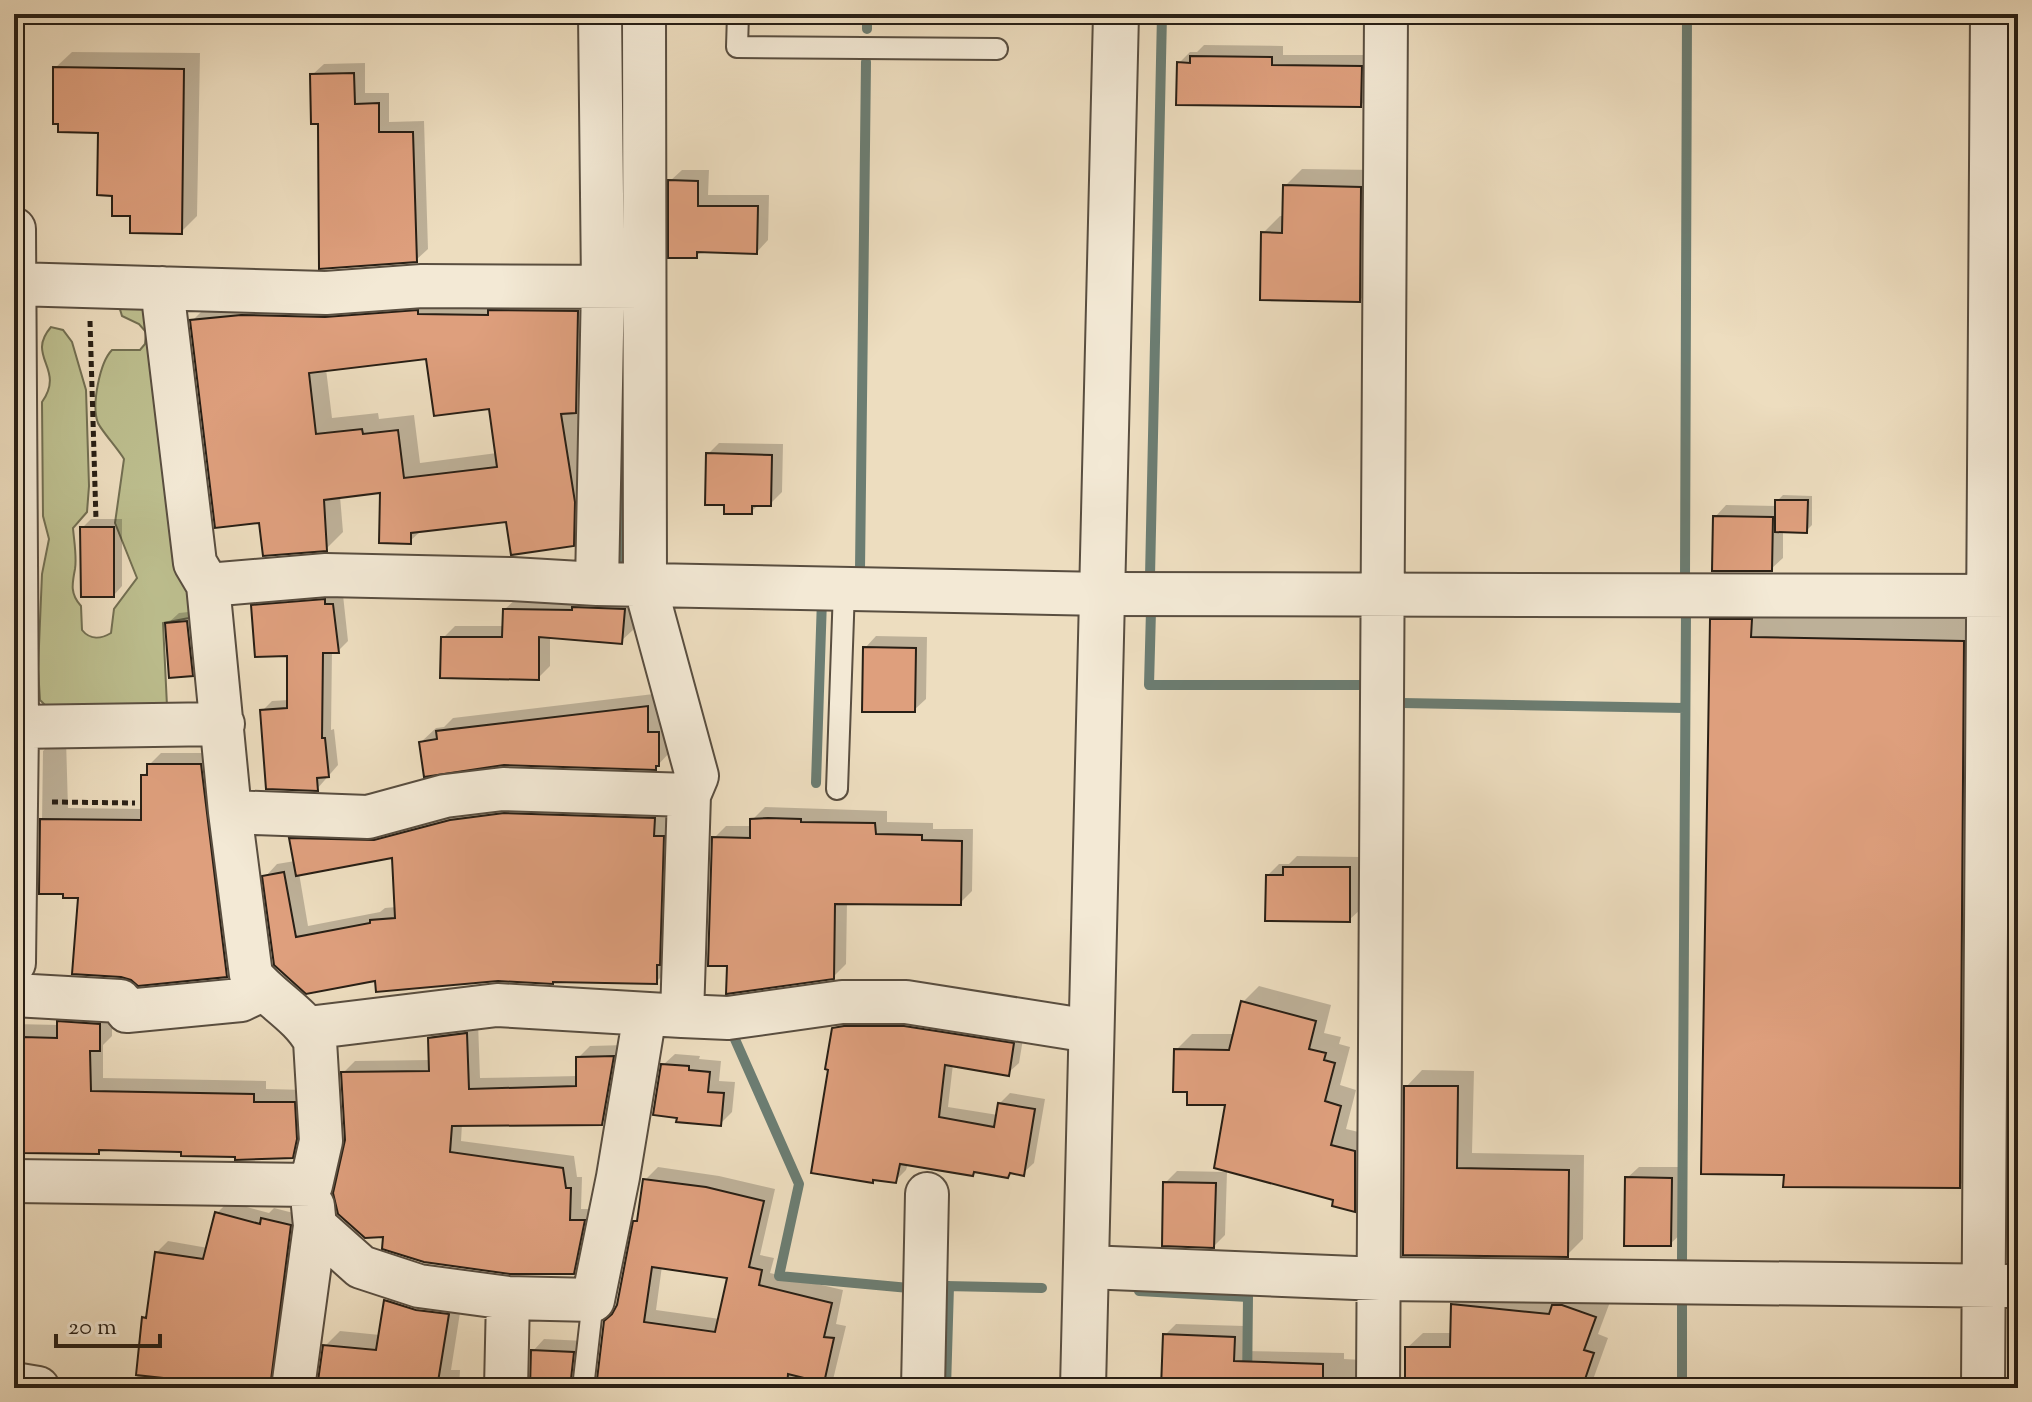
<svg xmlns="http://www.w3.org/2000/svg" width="2032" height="1402" font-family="'Sorts Mill Goudy',serif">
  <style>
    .green { fill: #bdbf8f; stroke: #726f52; stroke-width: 2 }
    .shadow { fill: #0003; fill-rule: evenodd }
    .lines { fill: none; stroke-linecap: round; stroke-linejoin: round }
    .stream { stroke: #6c7d72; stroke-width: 10 }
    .building { fill: #de9f7d; stroke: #281f15; stroke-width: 2; fill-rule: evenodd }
    .service-casing { stroke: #594e40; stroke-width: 24 }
    .minor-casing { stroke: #594e40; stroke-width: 46 }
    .tertiary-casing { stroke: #594e40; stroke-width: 48 }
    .path { stroke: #281f15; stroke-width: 5; stroke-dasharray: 6 4; stroke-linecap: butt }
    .service { stroke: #f3e9d5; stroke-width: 20 }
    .minor { stroke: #f3e9d5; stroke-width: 42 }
    .tertiary { stroke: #f3e9d5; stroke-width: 44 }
  </style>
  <rect width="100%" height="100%" fill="#edddbf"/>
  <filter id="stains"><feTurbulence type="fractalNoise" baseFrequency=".0025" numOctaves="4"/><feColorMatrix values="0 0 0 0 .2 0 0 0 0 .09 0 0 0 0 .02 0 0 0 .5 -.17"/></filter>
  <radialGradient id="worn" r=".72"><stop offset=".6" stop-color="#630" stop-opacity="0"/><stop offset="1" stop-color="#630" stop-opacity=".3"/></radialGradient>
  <path class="green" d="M151 298 192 611 189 618 163 623 167 706 50 710 40 700 38 669 42 574 49 539 43 516 42 402C66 368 25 357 51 327L63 330 72 342 86 390 89 486 87 512 73 528C74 541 77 557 75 569 72 584 70 594 81 606L82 630C90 640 101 639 111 633L114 609 137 578 115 523 124 459C118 449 101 430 98 423 91 405 100 362 112 350H140L145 344 146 332 139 324 122 316 119 306Z"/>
  <path class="shadow" d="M1805 14H1945L1943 16Z
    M1204 45 1283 46V55H1372V93L1361 105 1179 63 1190 52H1197Z
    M72 52 200 53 197 216 181 232 132 214 114 194 100 131 60 122 55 68Z
    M365 63V93H389V122L424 121 428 249 416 260 320 122 312 75 324 64Z
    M1302 169 1378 170 1377 282 1360 300 1263 233 1280 216H1284L1285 186Z
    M682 170H709L708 195H769L768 240 757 252 702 251 696 256 670 181Z
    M594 295 592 394 579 408 590 484V528L573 545 508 519 422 530 410 541 382 491 340 496 343 532 326 549 261 521 192 321 209 304ZM428 357 490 407 497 453 420 463 414 415 379 419 378 413 332 418 326 369Z
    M719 443 783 444 782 492 770 504H759L751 512 726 503 708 454Z
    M1783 495 1812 496V525L1806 531 1783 530V558L1771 569 1715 517 1726 505 1777 506V501Z
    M91 519H122V586L114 595 82 528Z
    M343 595 348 641 338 651H332L331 730 334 729 338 765 317 789 262 711 272 701 289 700V654L253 606 263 596Z
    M1735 597 1773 615 1986 619 1982 1164 1959 1186 1712 620Z
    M517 598H635L633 630 621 641 550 635V666L538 678 443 638 455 626H505V609Z
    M198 611 203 663 192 674 167 624 179 613Z
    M876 636 927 637 926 699 914 710 865 648Z
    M662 693 672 750 655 768 421 742 436 728 444 727 453 718Z
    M66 739 68 808 143 809V776L149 770V765L161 753H212L238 963 226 975 80 896 65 892H41L43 751 55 740Z
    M667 806 666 824H676L669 969 656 982 377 979 307 992 265 877 277 864 295 861 291 839 304 826 464 808ZM394 855 396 907 385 908 380 912 308 926 299 873Z
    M765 807 887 811V822L933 823V829H973L972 891 960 903 847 902 846 964 833 977 729 964 714 838 726 826H752V820Z
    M1297 856 1361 857V909L1349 920 1268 875 1279 864H1289Z
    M1259 986 1331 1005 1324 1033 1341 1037 1339 1044 1350 1047 1340 1085 1356 1090 1346 1129 1371 1135 1370 1194 1354 1210 1336 1199 1228 1103 1189 1091 1176 1050 1192 1034H1235L1243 1002Z
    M72 1009 112 1012V1036L103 1045V1078L266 1081V1089L307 1090 305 1142 292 1156 237 1155 183 1150 102 1148 98 1152 14 1148V1024L59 1025Z
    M845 1018 1024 1033 1019 1063 1008 1073 953 1064 948 1107 998 1115 999 1104 1010 1093 1045 1099 1034 1163 1023 1173 1012 1171 1008 1176 976 1170 973 1174 908 1163 906 1170 895 1181 830 1068 834 1029Z
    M478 1022 480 1078 578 1076V1058L590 1046 625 1045 614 1111 601 1123 462 1124 461 1141 574 1156 577 1177H582L581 1209H595L585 1260 573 1272 385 1235 347 1140 343 1073 355 1061 430 1060V1038L442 1026Z
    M675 1054 700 1056 699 1059 721 1061 719 1081 735 1082 732 1112 720 1124 663 1065Z
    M1422 1070 1474 1071 1472 1153 1584 1155 1583 1239 1567 1255 1405 1253 1406 1087Z
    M658 1167 719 1176 775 1189 760 1255 774 1258 770 1273 843 1290 836 1324 846 1326 831 1388H628L615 1313 635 1222 640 1218 645 1180ZM662 1266 730 1276 720 1319 656 1310Z
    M1639 1167H1683L1682 1233 1670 1244 1627 1178Z
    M1177 1171 1227 1172 1225 1235 1214 1246 1165 1183Z
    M228 1202 269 1213 274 1208 301 1215 279 1388H136L144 1318 149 1314 156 1253 168 1241 208 1248 217 1213Z
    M401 1286 462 1300 451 1370H460L459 1388H319L325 1346 340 1331 380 1335 386 1301ZM395 1301 426 1311 424 1315 395 1305Z
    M1468 1289 1610 1302 1598 1334 1608 1338 1590 1388H1407V1348L1423 1333H1453V1305Z
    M1176 1324 1245 1326V1351L1344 1353V1359L1362 1360V1388H1186L1165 1335Z
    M2018 1331V1369H2012L2013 1336Z
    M544 1339 585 1341 581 1388H532L533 1351Z"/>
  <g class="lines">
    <path class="stream" d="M867 29V14
      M621 570 624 300
      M860 570 866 62
      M1150 577 1162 14
      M1685 581 1687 14
      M1151 610 1149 685H1363
      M1402 703 1685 708
      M816 783 822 599
      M730 1028 799 1184 779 1276 909 1288
      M1682 1260 1686 612
      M945 1286 1042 1288
      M1139 1291 1248 1297 1247 1388
      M946 1388 949 1286
      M1682 1388V1304"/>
  </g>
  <path class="building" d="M1190 56 1272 57V65L1362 66 1361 107 1176 105 1177 62 1190 63Z
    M53 67 184 69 182 234 130 233V216H112V196L97 195 98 133 58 132V124H53Z
    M354 73 355 104 379 103V132H413L417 262 319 269 318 124H311L310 74Z
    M668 180 698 181V206H758L757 254 697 252V258H668Z
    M1283 185 1361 187 1360 302 1260 300 1261 232 1282 233Z
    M418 310V314L488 315V310L578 311 576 413 561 414 575 502 574 546 511 555 506 522 411 533V544L379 543 380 493 324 500 327 551 263 556 259 523 215 528 190 320 241 315 325 317ZM426 359 434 416 489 409 497 467 404 478 398 430 363 434 362 429 316 434 309 373Z
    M706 453 772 455 771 506H752V514H724V505H705Z
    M1775 500H1808L1807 533 1775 532Z
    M1713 516 1773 517 1772 571H1712Z
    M80 527H114V597H81Z
    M325 599V604H333L339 653H323L322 738H325L329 777 317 778 318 791 266 789 260 710 287 708V656L255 657 251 605Z
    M572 607 625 609 622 644 539 637V680L440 678 441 637H502L503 609 572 610Z
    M1710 619H1752L1751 637 1964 641 1960 1188 1783 1187 1784 1175 1701 1174Z
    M187 621 193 676 169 678 165 623Z
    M863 647 916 648 915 712H862Z
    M2012 658H2018V696H2012Z
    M648 706V732H659V766H656V770L504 765 424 777 419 742 437 739 436 731Z
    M147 764H201L227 977 138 986 131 980 121 977 72 974 78 898H63V894H39L40 819 141 820V775H147Z
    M504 813 655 818 654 836H664L660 965H657V984L553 982V984L498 981 376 992 375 981 306 994 274 965 262 876 284 872 296 937 370 923V920L395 918 392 858 296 876 289 838 374 840 450 820Z
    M768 818 801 819V822L875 823 876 834 922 835V840L962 841 961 905 835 904 834 979 726 994 727 966H708L712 837 750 838V819Z
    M1283 867H1350V922L1265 921 1266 875H1283Z
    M1241 1001 1316 1021 1309 1049 1326 1053 1324 1060 1335 1063 1325 1101 1341 1106 1331 1145 1355 1151V1212L1332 1206 1333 1200 1214 1168 1225 1105H1187V1092H1173L1174 1049 1229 1050Z
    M57 1021 100 1024V1051H90L91 1091 254 1094V1102H295L297 1139 293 1158 235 1160V1157L181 1156V1152L99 1150V1154L23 1153V1037L57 1038Z
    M844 1026H904L1014 1043 1009 1076 945 1065 939 1117 994 1127 998 1103 1035 1109 1024 1176 1010 1173 1008 1178 974 1172 973 1176 900 1164 896 1183 873 1180V1183L811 1173 828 1070 825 1069 832 1028Z
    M467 1033 469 1089 576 1086V1057L614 1056 602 1125 452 1126 450 1152 563 1168 566 1188H571L570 1220H585L574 1274H510L424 1262 382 1249 383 1237 365 1238 338 1214 333 1193 345 1140 341 1072 429 1071 428 1038Z
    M661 1064 689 1066V1070L710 1072 708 1092 724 1093 721 1126 676 1122 677 1118 653 1115Z
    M1404 1086H1458L1457 1168 1569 1170 1568 1257 1403 1255Z
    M1625 1177 1672 1178 1671 1246H1624Z
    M643 1179 706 1187 764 1201 749 1267 762 1270 759 1285 832 1303 824 1337 834 1338 824 1383 788 1374 787 1388H596L604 1321 612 1314 617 1305 633 1221H637ZM652 1267 727 1278 715 1332 644 1322Z
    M1163 1182 1216 1183 1214 1248 1162 1246Z
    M215 1212 260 1224 261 1218 291 1225 270 1388H190L192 1381 136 1375 142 1317 146 1318 155 1252 203 1259Z
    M384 1300 416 1310 449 1314 437 1388H317L323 1345 376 1350Z
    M1451 1304 1549 1314 1552 1305H1562L1596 1317 1584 1350 1594 1353 1582 1388H1405V1347H1450Z
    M1163 1334 1235 1337 1234 1361 1323 1364V1388H1161Z
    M531 1350 574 1352 570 1388H530Z"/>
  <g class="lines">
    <g class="service-casing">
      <path id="service" d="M738 14 737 47 997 49
        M837 789 844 589
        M583 1388 593 1300"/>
    </g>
    <g class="minor-casing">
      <path id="minor" d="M14 229 17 727 14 963
        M14 284 326 293 422 286 644 287
        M597 584 603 285 600 14
        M208 585 326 575 512 579 597 584 1104 594 2018 596
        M14 727 223 724
        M230 812 368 817 445 796 503 789 689 795
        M14 995 120 1001 127 1011 241 1000 262 990
        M682 1016 728 1018 842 1002H906L1090 1031
        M308 1028 497 1005 682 1016 689 795 697 776 645 585 644 14
        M14 1181 311 1185 321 1141 315 1041C301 1014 270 999 251 975L230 812 208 585 195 563 162 288
        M315 1226 361 1267 419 1286 508 1298 593 1300 618 1177 645 1014
        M1086 1267 1380 1279 2018 1286
        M14 1384 38 1388
        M293 1388 315 1226 313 1206
        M506 1388 508 1298
        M923 1388 927 1194
        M1378 1388 1386 14
        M1983 1388 1992 14"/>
    </g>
    <g class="tertiary-casing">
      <path id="tertiary" d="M1083 1388C1092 930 1107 472 1116 14"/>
    </g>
    <path class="path" d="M90 321 96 520
      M52 802 135 803"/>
    <use href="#service" class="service"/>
    <use href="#minor" class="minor"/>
    <use href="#tertiary" class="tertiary"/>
  </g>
  <rect width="2032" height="1402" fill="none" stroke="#edddbf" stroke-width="48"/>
  <rect x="16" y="16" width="2000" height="1370" fill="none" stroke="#281f15" stroke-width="4"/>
  <rect x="24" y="24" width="1984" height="1354" fill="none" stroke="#281f15" stroke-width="2"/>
  <path d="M56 1334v12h104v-12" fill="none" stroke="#281f15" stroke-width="4"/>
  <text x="68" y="1334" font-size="24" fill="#281f15" stroke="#f3e9d5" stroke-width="6" paint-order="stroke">20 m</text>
  <rect width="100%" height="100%" filter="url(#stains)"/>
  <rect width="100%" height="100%" fill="url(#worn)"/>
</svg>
